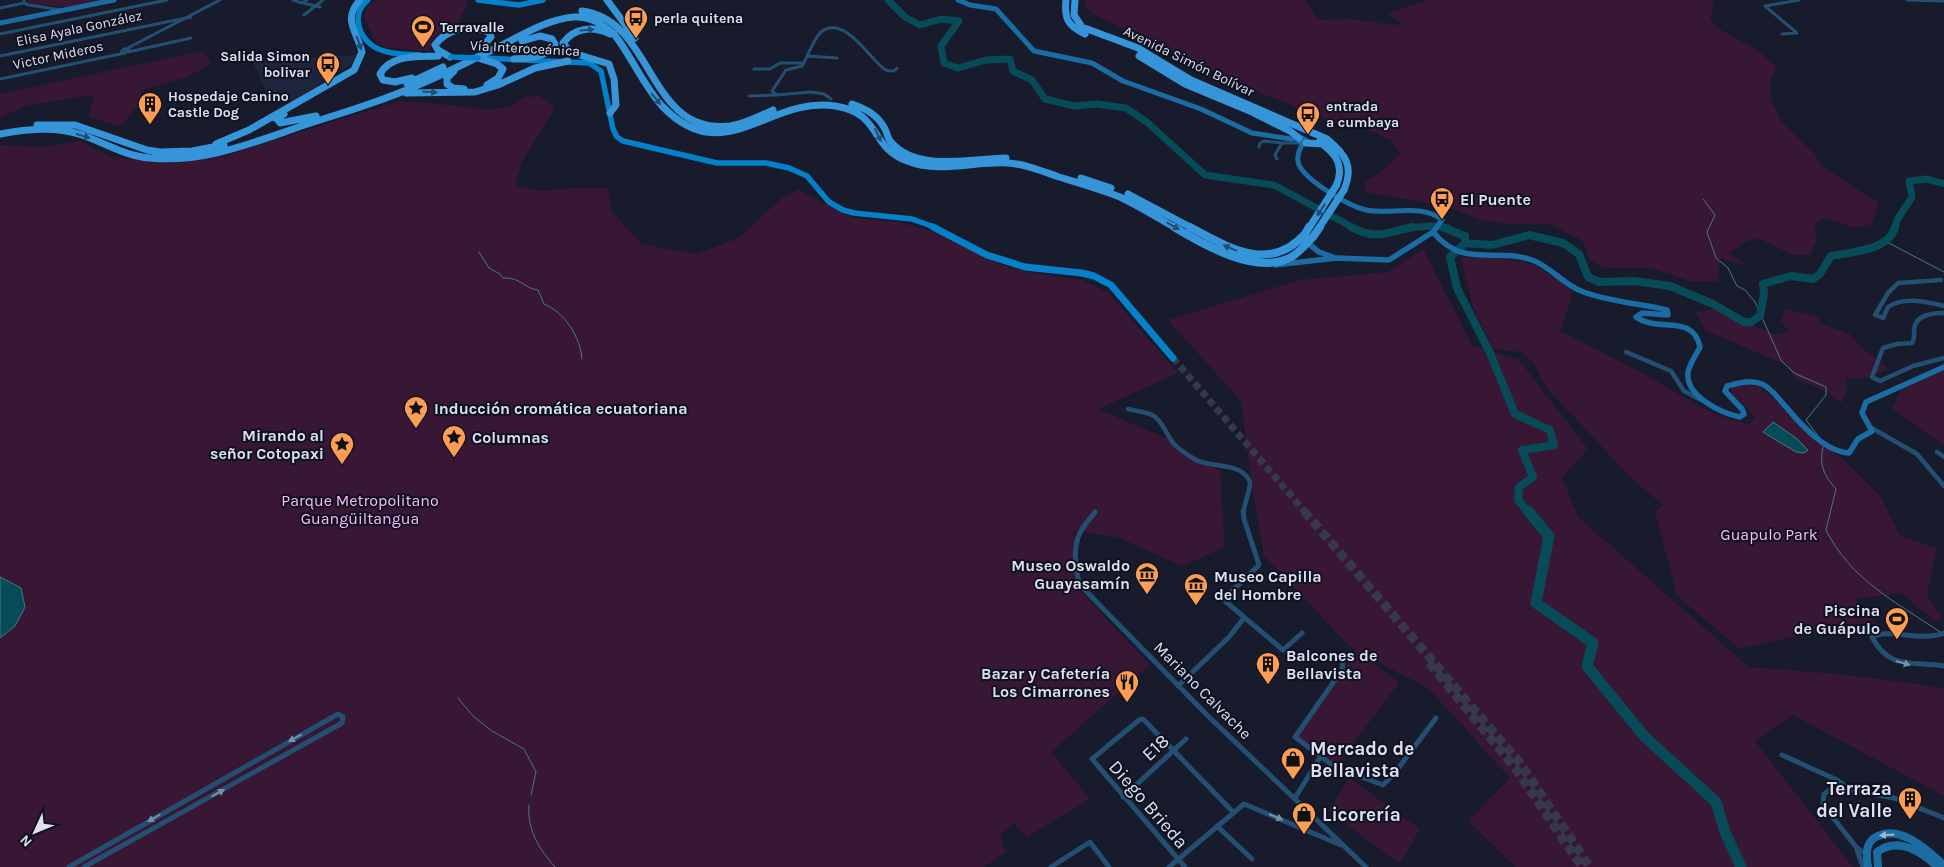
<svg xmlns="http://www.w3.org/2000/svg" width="1944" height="867" font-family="Karla,sans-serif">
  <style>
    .built { fill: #1e243b }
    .green { fill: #381735 }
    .water { fill: #074b58; stroke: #487885 }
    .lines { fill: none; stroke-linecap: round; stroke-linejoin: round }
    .stream { stroke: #487885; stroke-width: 1 }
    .river-far2 { stroke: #074b58; stroke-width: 7 }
    .river-far1 { stroke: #074b58; stroke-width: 8 }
    .river { stroke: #074b58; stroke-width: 11 }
    .primary-tunnel-far1 { stroke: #353949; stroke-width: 7; stroke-dasharray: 7 4; stroke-linecap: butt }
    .primary-tunnel { stroke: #353949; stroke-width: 9; stroke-dasharray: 9 4.5; stroke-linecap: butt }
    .street-far2 { stroke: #235072; stroke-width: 3 }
    .street-far1 { stroke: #235072; stroke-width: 4.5 }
    .street { stroke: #235072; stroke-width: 5 }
    .secondary-far2 { stroke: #1b6ca3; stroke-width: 5 }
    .secondary-far1 { stroke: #1b6ca3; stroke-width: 5.5 }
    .secondary { stroke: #1b6ca3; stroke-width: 8 }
    .primary-far1 { stroke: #0481c9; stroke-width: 5.5 }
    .primary { stroke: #0481c9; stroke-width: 7 }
    .highway-far1 { stroke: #3695d9; stroke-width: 7 }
    .highway { stroke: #3695d9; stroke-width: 8 }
    .primary-bridge { stroke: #0481c9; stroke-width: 5.5 }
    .highway-bridge-far1 { stroke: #3695d9; stroke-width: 7 }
    .highway-bridge { stroke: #3695d9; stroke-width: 8 }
    .oneway { fill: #204d74 }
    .oneway2 { fill: #7791a9 }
    .oneway3 { fill: #9ab8d3 }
    .labels { text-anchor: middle; stroke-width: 4; stroke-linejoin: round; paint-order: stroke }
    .far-poi-label { font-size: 14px; font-weight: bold; fill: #dee1ed; stroke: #0e1222; text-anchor: start }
    .far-street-label { font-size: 14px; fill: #dee1ed; stroke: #0e1222 }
    .poi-label { font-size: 16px; font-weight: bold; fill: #dee1ed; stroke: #0e1222; text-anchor: start }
    .park-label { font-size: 16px; fill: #febaf7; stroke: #0e1222 }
    .street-label { font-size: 16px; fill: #dee1ed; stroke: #0e1222 }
    .near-street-label { font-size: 19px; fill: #dee1ed; stroke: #0e1222 }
    .near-poi-label { font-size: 19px; font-weight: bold; fill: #dee1ed; stroke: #0e1222; text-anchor: start }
  </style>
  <rect width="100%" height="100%" fill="#171b2c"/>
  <path class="built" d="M357 55 353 63 293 101 268 98 253 62Z"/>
  <path class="green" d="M28 0H106L69 7 32 4Z
    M376 0H464L468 1 456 28 436 36 429 51 388 48 376 43 364 17 368 5Z
    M1086 0H1305L1319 20C1329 20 1338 19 1347 19 1360 19 1394 27 1402 24L1387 13 1429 0H1710L1714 2 1710 19 1721 30 1760 52 1776 67 1770 82 1771 99 1780 120 1814 153 1823 167 1879 203 1872 224 1855 228 1824 218 1814 224 1817 240 1810 255H1793L1758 238 1745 242 1729 253 1747 266 1719 258 1718 282 1690 281 1651 268H1604L1589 259 1583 241 1550 224H1505L1480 220 1449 207 1366 192 1365 181 1377 175 1400 154 1391 140 1362 127 1341 125 1256 91 1093 14 1085 5Z
    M202 51 212 64 187 77 142 90 137 107 120 127 89 117 94 95 28 105 0 117V94Z
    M540 96 555 108 522 162 515 186 543 191 572 188H608L612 212 642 244 697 254 738 238 782 198 798 189 826 205 853 218 899 222 934 232 1000 264 1032 273 1083 280 1109 293 1178 373 1098 409 1166 438 1220 471 1225 547 1182 566 1117 537 1074 531 1075 585 1150 665 1051 752 1090 799 1027 837 1014 823 1000 835 1006 852 984 867H0V145L43 147 81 141 110 157 181 163 224 156 399 101 450 105 487 110 511 106 525 97Z
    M1423 249 1472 345 1519 360 1588 449 1562 477 1578 517 1749 667 1838 674 1926 685 1944 689V796L1793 715 1755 741 1853 867H1516L1468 821 1510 778 1428 688 1360 653 1399 683 1335 767 1295 736 1356 651 1350 647 1264 556 1252 486 1241 401 1168 320 1300 280 1388 272Z
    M1461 257C1481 259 1512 257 1531 264 1546 270 1560 282 1573 292L1560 331C1589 346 1618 360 1646 375 1675 391 1717 421 1750 424L1755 418 1746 406 1733 395 1731 385 1745 383 1760 386 1814 437 1841 457 1881 497 1900 536 1937 548 1927 595 1943 619 1936 622 1901 593 1855 599 1876 624H1848L1740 649 1677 596 1655 512 1663 505 1629 476 1564 406 1546 387 1533 362 1522 352 1493 349 1473 308Z
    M1712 309 1736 315 1761 329 1777 335 1788 331 1781 320 1785 309 1820 317 1819 323 1850 334 1861 348 1889 369 1867 378H1845L1847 391 1841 403 1826 392 1795 378 1788 366 1705 330 1696 312Z
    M1935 371H1944V445L1892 409 1900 391Z
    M1349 778 1420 829 1400 864 1328 811Z"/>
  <path class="water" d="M1773 422 1796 438 1808 450 1804 453 1796 452 1763 432Z
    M0 577 21 588 25 607 15 626 0 638Z"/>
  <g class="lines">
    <path class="stream" d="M1703 199 1715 215 1707 232 1716 258 1728 268 1737 286 1745 290 1755 302 1781 360 1794 373 1826 387V395L1806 420 1819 437
      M1885 241 1944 272
      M479 252 489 268 500 274 503 278C521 277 523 288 538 290L544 304C565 313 580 336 582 359
      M1823 447C1819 466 1824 475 1836 489L1826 530C1851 580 1896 602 1940 632
      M458 698 473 716 492 731 524 749 536 772 531 795
      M529 805C527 830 539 849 555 867"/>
    <path class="river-far2" d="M888 0 905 17 920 25 941 19 959 21 941 46 944 63 958 68 986 60 1010 59 1013 71 1032 80 1045 99 1074 106 1096 104 1126 108 1148 123 1205 175 1274 185 1354 228
      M1407 228 1431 226 1448 228
      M1895 228 1897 220 1912 197 1909 181 1927 179 1944 184"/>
    <path class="river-far1" d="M1351 227C1377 241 1387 232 1413 227
      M1442 227 1465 236V243L1492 245 1529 235 1563 243 1579 254 1588 277 1599 282 1634 281 1670 286 1713 304 1744 322H1751L1760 316 1764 293 1763 284 1791 276 1813 279 1820 274 1831 256C1851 252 1889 251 1895 227
      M1462 246 1450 257 1457 288 1490 353 1515 414 1550 430 1554 445 1522 450 1533 477 1519 487 1518 500 1529 513"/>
    <path class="river" d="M1528 511 1549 536 1536 603 1593 643 1587 666 1644 736 1716 802 1725 832 1741 867"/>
    <path class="primary-tunnel-far1" d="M1173 358 1306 513"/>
    <path class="primary-tunnel" d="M1304 511 1520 763 1590 867
      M1429 663 1515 768 1582 867"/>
    <path class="street-far2" d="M24 0V3L29 5 61 10
      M293 0 302 3 307 0
      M1907 0 1944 1
      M303 3 320 7
      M1765 6 1797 33 1782 34
      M1765 6 1799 0
      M0 8 24 3
      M304 15 323 0
      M0 34 167 0
      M126 49 220 0
      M128 52 191 38
      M0 56 191 17
      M808 56 837 58
      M754 69H770L780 63H804
      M0 79 125 53 129 50 124 49 121 52
      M749 96 777 95
      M831 99 824 94 811 92 777 95 772 91 786 70 802 66C807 58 814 38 821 32 845 13 872 63 886 70 889 71 891 71 894 71L897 68
      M1259 147 1260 143 1264 141 1282 143
      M1277 159 1275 155 1282 143H1300"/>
    <path class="street-far1" d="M1941 280 1898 283 1888 293 1875 315 1883 318 1888 307C1904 296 1927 302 1944 306
      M1944 313C1932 313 1914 315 1914 331 1914 336 1915 338 1912 343L1897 344 1883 348 1872 377 1880 381 1913 366 1944 358
      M1626 352 1671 371 1684 391 1701 400
      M1128 409C1135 411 1148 412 1154 416 1163 422 1167 436 1174 444 1180 450 1189 456 1196 460 1212 468 1239 462 1249 480 1253 487 1243 503 1244 513
      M1870 427 1917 454 1944 486
      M1937 452 1944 457"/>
    <path class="street" d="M1243 511 1244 519 1259 565 1231 592 1225 601 1283 650 1302 633
      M1095 512C1090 519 1082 527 1079 535 1073 549 1075 573 1081 586L1208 716 1366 867
      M1944 633C1920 642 1890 628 1872 637 1889 670 1912 661 1944 666
      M1343 661 1342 670 1295 737 1335 767 1383 785 1394 774 1436 718
      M1178 686 1229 637 1244 618
      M1782 755 1837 780 1843 784V789
      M1123 797 1186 739
      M1295 798 1321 756
      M1217 826 1252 859
      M1857 850 1863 867
      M1866 854 1857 848 1823 805 1824 794 1834 787 1894 798 1944 818
      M69 867 338 714 343 717 342 723 84 867
      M1051 867 1090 842 1109 867
      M1169 867 1244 804 1341 845
      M1185 867 1092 759 1139 720 1143 719 1233 812"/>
    <path class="secondary-far2" d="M958 0 970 5 996 9 1034 51 1092 63 1123 81 1201 109 1252 133 1291 139 1302 138 1307 141 1302 143 1298 140
      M0 23 114 0
      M1303 143C1300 148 1297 155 1298 162 1302 179 1349 206 1366 210 1389 215 1423 203 1442 220L1436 228"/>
    <path class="secondary-far1" d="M1433 232C1463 269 1495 247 1532 260 1551 267 1563 284 1581 291 1608 302 1639 303 1667 310L1668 315 1642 313 1636 317C1658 333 1693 313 1700 347 1696 355 1690 363 1688 372 1685 396 1721 413 1740 417L1744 414 1742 409 1725 391 1727 386C1738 383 1751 379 1762 384 1772 388 1779 400 1787 408 1801 425 1826 452 1849 453L1858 439 1872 431 1862 413 1866 402 1944 367
      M1309 244 1319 252 1333 257
      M1275 265 1336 258 1389 260 1433 232 1437 227"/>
    <path class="secondary" d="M1868 867C1866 855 1865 841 1878 836 1902 825 1928 851 1944 865
      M1878 867 1877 852C1899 836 1921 852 1938 867"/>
    <path class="primary-far1" d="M368 0C349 15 360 43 381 50 393 55 407 54 420 55
      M478 0 519 5 543 0
      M482 58 589 63 601 71 613 129 617 137 623 141 717 163H766L789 168 807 176 829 202 843 210 854 213 912 219 937 228"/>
    <path class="primary" d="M933 227 987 255 1025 267 1082 273 1094 276 1111 285 1173 358"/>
    <path class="highway-far1" d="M607 0 635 38
      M1066 0C1064 19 1068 26 1085 34
      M1075 0 1074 15 1082 27 1138 48 1191 80 1327 139C1346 155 1354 166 1344 190
      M582 11C655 20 646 135 730 126 745 124 760 116 773 110
      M610 34C593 26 575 27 563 43L570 52 609 64 614 79 616 105 610 113
      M1139 56 1185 84 1252 112
      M450 57 438 50 435 45C447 28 470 25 489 32L491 37 480 49
      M478 58 497 64 503 69 498 78 487 85
      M514 59C530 58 546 58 555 44L552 39 540 36 522 41
      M454 71 447 78V84L453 88 464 89
      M412 78 395 82 383 80 380 74C391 54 418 57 438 56
      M407 84 443 67
      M406 93 475 92 498 85 535 68 568 61
      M852 104C866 109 878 115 885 129 887 133 888 139 891 142 916 172 972 159 1006 158
      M1254 113 1290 131 1299 138
      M284 114 277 119 280 123 316 116
      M37 125H75L147 150 160 152 192 151 224 145
      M0 134C27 129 56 126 82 135 105 143 125 156 150 158 200 163 247 145 293 129 318 120 344 113 369 104 411 90 450 71 490 51 516 39 545 19 574 17 590 16 602 24 614 34 632 57 643 85 662 106 724 171 768 96 835 106 882 113 869 147 907 161 940 174 974 161 1008 163 1025 164 1042 171 1059 177 1079 183 1100 189 1120 197 1139 206 1158 218 1176 228
      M1319 142C1336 153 1345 166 1336 186
      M1306 143 1323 144
      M216 144 249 130 354 70 362 52C357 31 342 20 360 0
      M1081 178 1111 188
      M1128 194 1192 228"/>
    <path class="highway" d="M1174 227C1204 245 1258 277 1293 256 1300 251 1307 243 1313 237
      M1190 227C1228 247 1269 274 1305 234"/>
    <path class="primary-bridge" d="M451 57 478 58"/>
    <path class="highway-bridge-far1" d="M1309 228 1336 186
      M1319 228 1344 190"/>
    <path class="highway-bridge" d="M1305 234 1309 227
      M1313 237 1320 227"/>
  </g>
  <defs><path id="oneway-solid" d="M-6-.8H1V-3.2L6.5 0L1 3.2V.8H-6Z" transform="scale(1.25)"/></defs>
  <g class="oneway">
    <use href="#oneway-solid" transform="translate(587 30) rotate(-6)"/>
    <use href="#oneway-solid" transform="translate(359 43) rotate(71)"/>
    <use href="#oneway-solid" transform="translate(430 92) rotate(3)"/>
    <use href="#oneway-solid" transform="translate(656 99) rotate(51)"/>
    <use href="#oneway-solid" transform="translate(878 135) rotate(64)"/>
    <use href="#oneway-solid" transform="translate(83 136) rotate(17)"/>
    <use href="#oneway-solid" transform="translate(1321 210) rotate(123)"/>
    <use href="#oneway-solid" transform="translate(1173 226) rotate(30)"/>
    <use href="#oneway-solid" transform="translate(1230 248) rotate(-157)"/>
  </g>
  <g class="oneway2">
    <use href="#oneway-solid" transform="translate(1903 663) rotate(16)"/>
    <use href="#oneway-solid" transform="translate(295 738) rotate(151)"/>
    <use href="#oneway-solid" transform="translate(218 793) rotate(-29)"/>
    <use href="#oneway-solid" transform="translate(1276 817) rotate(23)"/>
    <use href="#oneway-solid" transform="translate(154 818) rotate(150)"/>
  </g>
  <use class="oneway3" href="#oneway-solid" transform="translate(1887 835) rotate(177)"/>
  <defs>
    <g id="bus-pin" transform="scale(1.25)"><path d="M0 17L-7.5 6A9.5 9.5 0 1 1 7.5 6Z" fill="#fc9d53" stroke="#0e1222"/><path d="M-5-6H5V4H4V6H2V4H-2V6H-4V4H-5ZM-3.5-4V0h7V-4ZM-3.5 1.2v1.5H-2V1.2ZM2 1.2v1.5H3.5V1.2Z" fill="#111"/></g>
    <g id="stadium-pin" transform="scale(1.25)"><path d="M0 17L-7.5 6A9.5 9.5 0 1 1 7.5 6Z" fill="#fc9d53" stroke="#0e1222"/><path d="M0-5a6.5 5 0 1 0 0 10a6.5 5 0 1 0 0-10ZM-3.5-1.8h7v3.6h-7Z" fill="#111"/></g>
    <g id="building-pin" transform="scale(1.25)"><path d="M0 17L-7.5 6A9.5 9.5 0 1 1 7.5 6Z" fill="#fc9d53" stroke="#0e1222"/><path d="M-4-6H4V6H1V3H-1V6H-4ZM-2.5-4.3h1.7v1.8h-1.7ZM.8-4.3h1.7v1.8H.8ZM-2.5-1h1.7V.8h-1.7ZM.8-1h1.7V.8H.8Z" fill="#111"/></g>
    <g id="sight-pin" transform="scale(1.25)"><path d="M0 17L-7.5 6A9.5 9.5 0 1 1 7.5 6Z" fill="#fc9d53" stroke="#0e1222"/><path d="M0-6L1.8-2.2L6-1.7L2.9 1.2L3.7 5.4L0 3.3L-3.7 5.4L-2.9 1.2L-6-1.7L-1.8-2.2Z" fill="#111"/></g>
    <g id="museum-pin" transform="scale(1.25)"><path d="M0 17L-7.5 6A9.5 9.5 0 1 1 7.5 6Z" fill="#fc9d53" stroke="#0e1222"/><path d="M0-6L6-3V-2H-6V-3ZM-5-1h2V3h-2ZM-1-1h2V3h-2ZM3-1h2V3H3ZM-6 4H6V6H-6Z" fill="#111"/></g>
    <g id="restaurant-pin" transform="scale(1.25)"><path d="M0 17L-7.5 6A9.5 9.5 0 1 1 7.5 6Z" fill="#fc9d53" stroke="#0e1222"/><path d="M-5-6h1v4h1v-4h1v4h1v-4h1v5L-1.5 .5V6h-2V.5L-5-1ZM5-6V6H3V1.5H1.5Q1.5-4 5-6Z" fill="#111"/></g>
    <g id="shop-pin" transform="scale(1.25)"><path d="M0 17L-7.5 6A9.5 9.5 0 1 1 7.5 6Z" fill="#fc9d53" stroke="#0e1222"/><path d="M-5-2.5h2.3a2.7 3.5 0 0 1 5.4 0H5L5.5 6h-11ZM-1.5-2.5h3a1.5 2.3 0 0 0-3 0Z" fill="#111"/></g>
  </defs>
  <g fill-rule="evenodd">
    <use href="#bus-pin" x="636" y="18"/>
    <use href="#stadium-pin" x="423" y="27"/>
    <use href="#bus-pin" x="328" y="64"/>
    <use href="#building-pin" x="150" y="104"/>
    <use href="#bus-pin" x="1308" y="114"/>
    <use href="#bus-pin" x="1442" y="199"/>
    <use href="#sight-pin" x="416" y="408"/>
    <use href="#sight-pin" x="454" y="437"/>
    <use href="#sight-pin" x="342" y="444"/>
    <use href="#museum-pin" x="1147" y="574"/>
    <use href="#museum-pin" x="1196" y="585"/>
    <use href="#stadium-pin" x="1897" y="619"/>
    <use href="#building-pin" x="1268" y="664"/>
    <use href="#restaurant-pin" x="1127" y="682"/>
    <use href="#shop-pin" x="1293" y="759"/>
    <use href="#building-pin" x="1910" y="799"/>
    <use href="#shop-pin" x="1304" y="814"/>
  </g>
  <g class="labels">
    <g class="far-poi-label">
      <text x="654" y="23">perla quitena</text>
      <text x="440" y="32">Terravalle</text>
      <text x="310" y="61" text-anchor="end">Salida Simon<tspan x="310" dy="16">bolivar</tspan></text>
      <text x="168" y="101">Hospedaje Canino<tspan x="168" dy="16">Castle Dog</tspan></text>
      <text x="1326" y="111">entrada<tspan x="1326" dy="16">a cumbaya</tspan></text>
    </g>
    <g class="far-street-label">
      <text transform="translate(79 28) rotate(-12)" y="5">Elisa Ayala González</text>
      <text transform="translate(525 48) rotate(3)" y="5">Vía Interoceánica</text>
      <text transform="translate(58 55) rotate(-12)" y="5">Victor Mideros</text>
      <text transform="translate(1189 61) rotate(26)" y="5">Avenida Simón Bolívar</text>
    </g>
    <g class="poi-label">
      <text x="1460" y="205">El Puente</text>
      <text x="434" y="414">Inducción cromática ecuatoriana</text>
      <text x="324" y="441" text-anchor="end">Mirando al<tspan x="324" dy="18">señor Cotopaxi</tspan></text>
      <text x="472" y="443">Columnas</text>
      <text x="1130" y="571" text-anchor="end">Museo Oswaldo<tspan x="1130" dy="18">Guayasamín</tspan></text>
      <text x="1214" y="582">Museo Capilla<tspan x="1214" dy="18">del Hombre</tspan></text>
      <text x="1880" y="616" text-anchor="end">Piscina<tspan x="1880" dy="18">de Guápulo</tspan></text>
      <text x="1286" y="661">Balcones de<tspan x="1286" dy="18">Bellavista</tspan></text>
      <text x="1110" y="679" text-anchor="end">Bazar y Cafetería<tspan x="1110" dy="18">Los Cimarrones</tspan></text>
    </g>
    <g class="park-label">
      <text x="360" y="506">Parque Metropolitano<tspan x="360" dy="18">Guangüiltangua</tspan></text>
      <text x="1769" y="540">Guapulo Park</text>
    </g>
    <g class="street-label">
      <text transform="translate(1203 690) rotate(45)" y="6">Mariano Calvache</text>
    </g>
    <g class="near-street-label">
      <text transform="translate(1155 747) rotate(-43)" y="7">E18</text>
      <text transform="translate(1149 804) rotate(49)" y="7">Diego Brieda</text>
    </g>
    <g class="near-poi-label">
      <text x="1310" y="755">Mercado de<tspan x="1310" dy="22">Bellavista</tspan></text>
      <text x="1892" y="795" text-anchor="end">Terraza<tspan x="1892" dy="22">del Valle</tspan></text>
      <text x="1322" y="821">Licorería</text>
    </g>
  </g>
  <g transform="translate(35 832) rotate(226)" stroke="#0e1222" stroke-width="4" paint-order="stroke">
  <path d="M0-4L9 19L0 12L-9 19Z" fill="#dee1ed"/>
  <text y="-8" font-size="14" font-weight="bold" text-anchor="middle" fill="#dee1ed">N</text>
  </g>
</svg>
